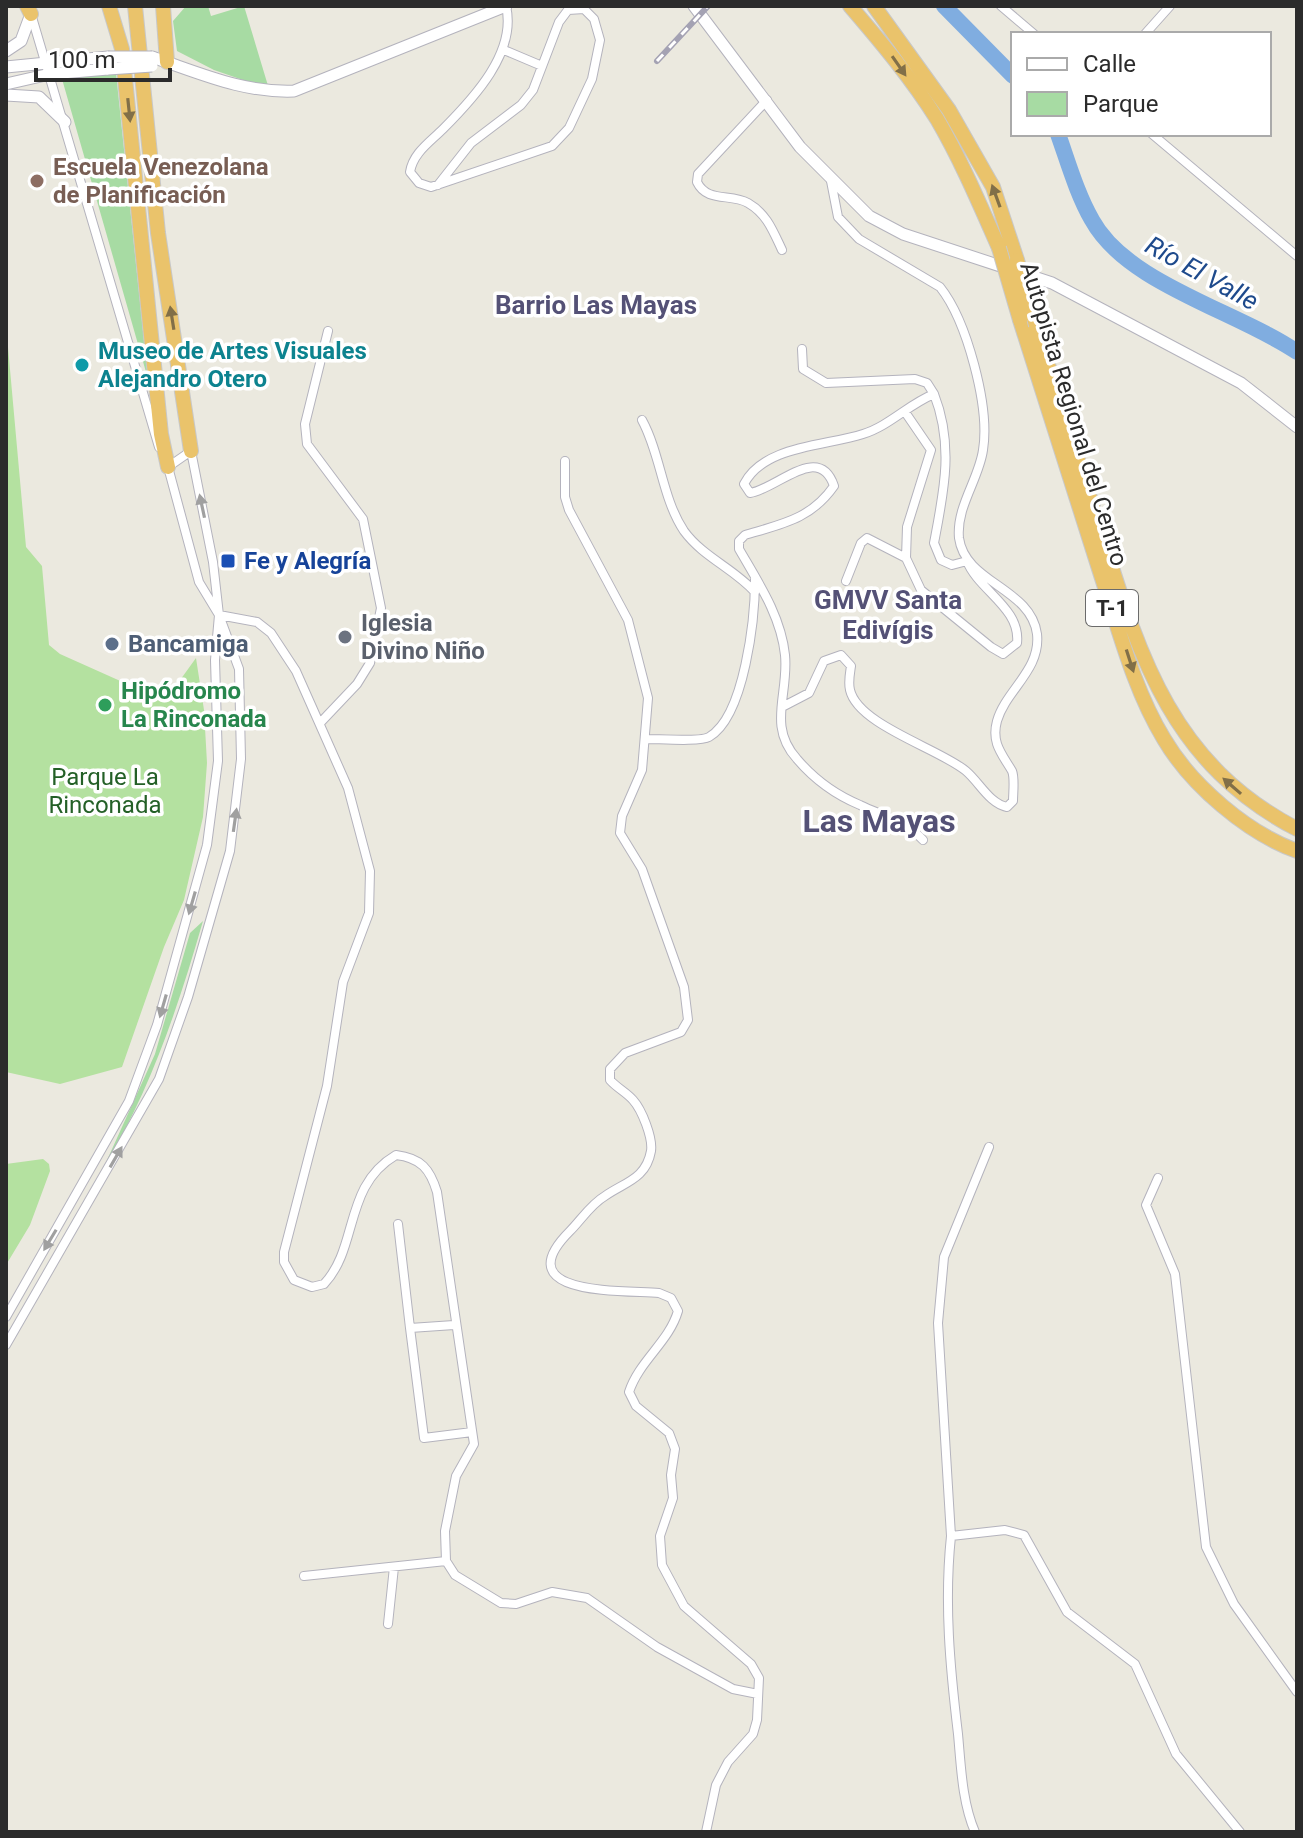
<svg xmlns="http://www.w3.org/2000/svg" width="1303" height="1838" font-family="Roboto,sans-serif">
  <style>
    .green { fill: #a7dba3 }
    .pitch { fill: #b4e1a0 }
    .lines { fill: none; stroke-linecap: round; stroke-linejoin: round }
    .river { stroke: #80ade0; stroke-width: 16 }
    .street-casing { stroke: #b4b3bd; stroke-width: 10 }
    .secondary-casing { stroke: #b4b3bd; stroke-width: 13 }
    .highway-casing { stroke: #c8c8c8; stroke-width: 16 }
    .street { stroke: #fff; stroke-width: 8 }
    .secondary { stroke: #fff; stroke-width: 11 }
    .highway { stroke: #eac36b; stroke-width: 14 }
    .rail-casing { stroke: #a4a2b3; stroke-width: 6 }
    .rail { stroke: #fff; stroke-width: 3; stroke-dasharray: 9; stroke-linecap: butt }
    .secondary-bridge-casing { stroke: #b4b3bd; stroke-width: 13; stroke-linecap: butt }
    .highway-bridge-casing { stroke: #c8c8c8; stroke-width: 16; stroke-linecap: butt }
    .secondary-bridge { stroke: #fff; stroke-width: 11 }
    .highway-bridge { stroke: #eac36b; stroke-width: 14 }
    .oneway { fill: #816f48 }
    .oneway2 { fill: #a0a0a0 }
    .education-dot { fill: #8d6e63; stroke: #fff; stroke-width: 3 }
    .culture-dot { fill: #0f9aa8; stroke: #fff; stroke-width: 3 }
    .transit-dot { fill: #1a4fb4; stroke: #fff; stroke-width: 3 }
    .worship-dot { fill: #6b7280; stroke: #fff; stroke-width: 3 }
    .service-dot { fill: #5c6f8a; stroke: #fff; stroke-width: 3 }
    .leisure-dot { fill: #2e9e5b; stroke: #fff; stroke-width: 3 }
    .labels { text-anchor: middle; stroke-width: 7; stroke-linejoin: round; paint-order: stroke }
    .shield { fill: #fff; stroke: #6b6b6b; stroke-width: 2 }
    .shield-label { font-size: 22px; font-weight: bold; fill: #2b2b2b }
    .education-label { font-size: 24px; font-weight: bold; fill: #785e54; stroke: #fff; text-anchor: start }
    .culture-label { font-size: 24px; font-weight: bold; fill: #0d838f; stroke: #fff; text-anchor: start }
    .street-label { font-size: 24px; fill: #2b2b2b; stroke: #fff }
    .transit-label { font-size: 24px; font-weight: bold; fill: #164399; stroke: #fff; text-anchor: start }
    .worship-label { font-size: 24px; font-weight: bold; fill: #5b616d; stroke: #fff; text-anchor: start }
    .service-label { font-size: 24px; font-weight: bold; fill: #4e5e75; stroke: #fff; text-anchor: start }
    .leisure-label { font-size: 24px; font-weight: bold; fill: #27864d; stroke: #fff; text-anchor: start }
    .park-label { font-size: 24px; fill: #246027; stroke: #fff }
    .water-label { font-size: 26px; font-style: italic; fill: #1e4a8c; stroke: #fff }
    .neighbourhood-label { font-size: 26px; font-weight: bold; fill: #545176; stroke: #fff }
    .district-label { font-size: 32px; font-weight: bold; fill: #545176; stroke: #fff }
  </style>
  <rect width="100%" height="100%" fill="#ebe9df"/>
  <path class="green" d="M186 6H208L211 16 244 6 269 89 214 70 177 51 173 21Z
    M116 73 148 379 62 79Z
    M203 921C178 1008 150 1091 103 1169L155 1054 190 933Z"/>
  <path class="pitch" d="M6 325 26 547 42 566 49 645 60 654 165 701 196 658 204 710 207 763 203 817 184 900 164 947 122 1067 60 1084 6 1072Z
    M43 1159 49 1164 50 1171 30 1225 6 1265V1164Z"/>
  <g class="lines">
    <path class="river" d="M944 6 1013 76
      M1058 134C1068 162 1077 194 1092 220 1127 284 1237 311 1297 352"/>
    <g class="street-casing">
      <path id="street" d="M1001 6 1034 34
        M31 14 159 447
        M1145 34 1170 6
        M504 50 542 66
        M767 100 698 174 697 182C707 203 731 193 748 203 767 214 773 231 782 250
        M1152 134 1297 256
        M438 185 471 143 521 105 533 90 559 22 568 10 584 9 594 19 600 40 592 79 569 128 552 146 431 187 419 183 410 172C413 153 430 142 443 129 474 98 517 52 506 6
        M802 349 803 369 826 383 915 379 927 383 934 394
        M642 420C661 455 662 498 684 531 703 557 733 568 755 592
        M565 461V497L569 510 628 620 648 698 642 770 622 816 620 833 642 869 684 987 688 1020 681 1032 625 1053 610 1069V1080C617 1088 626 1092 633 1100 642 1110 653 1138 651 1151 646 1179 625 1182 605 1196 591 1204 581 1220 570 1231 505 1296 621 1290 659 1293L671 1298 678 1311C669 1342 639 1361 629 1392L636 1406 669 1433 675 1449 671 1475 673 1498 660 1536 662 1565 684 1606 751 1664 759 1678 757 1720 753 1734 728 1762 716 1785 706 1832
        M906 558 921 590 991 647 1003 654 1017 643C1021 608 978 590 967 561L952 565 941 560 934 543C944 491 954 445 934 394 909 404 889 426 863 434 827 446 764 445 744 484L750 493C777 489 819 442 834 486 811 519 782 524 745 535L739 541V549C758 582 781 616 785 655 789 694 767 726 797 759 814 779 836 795 860 805 883 816 906 821 923 840
        M846 581 861 543 867 538 906 558 907 527 931 450 905 412
        M219 615 257 622 271 633 296 671 348 788 370 871 369 913 343 982 327 1086 284 1252V1262L294 1280 312 1287 324 1284C359 1247 343 1186 396 1155 421 1158 430 1169 437 1192L474 1444 456 1476 445 1531 446 1561 455 1575 501 1603 516 1604 552 1592 587 1598 657 1647 733 1689 758 1694
        M784 706 809 693 824 661 841 655 851 666C850 673 848 682 850 690 858 725 940 749 966 771 980 783 989 803 1007 807L1013 801C1013 793 1015 778 1012 771 1002 754 991 743 997 721 1006 690 1041 670 1037 634 1031 588 965 583 959 538 956 507 979 479 983 450 990 407 967 321 940 287L859 239 838 217 831 181
        M320 723 357 684 370 663 381 608 363 519 307 444 305 424 328 331
        M647 739C660 739 700 742 709 737 745 716 755 617 755 579
        M989 1147 944 1257 938 1323 951 1536 1005 1530 1024 1535 1067 1612 1135 1664 1176 1754 1240 1832
        M1158 1178 1146 1205 1175 1274 1206 1547 1234 1604 1297 1692
        M398 1224 410 1328
        M6 1317 129 1101 157 1025 207 845 218 761 215 660 219 615 213 562 191 451 168 467
        M454 1325 410 1328 424 1438 472 1432
        M6 1345 159 1079 188 997 230 851 241 759 239 669 219 615 199 582 168 467
        M951 1536C944 1603 950 1667 958 1734 961 1766 962 1802 975 1832
        M304 1576 446 1561
        M388 1624 394 1567"/>
    </g>
    <g class="secondary-casing">
      <path id="secondary" d="M694 6 800 147 869 216 903 234 1052 283 1241 383 1297 427
        M6 51 21 41 31 14
        M152 57C200 73 243 93 294 91L506 6
        M6 67 108 57
        M6 84 50 74 108 69
        M6 95 39 97 65 122"/>
    </g>
    <g class="highway-casing">
      <path id="highway" d="M27 6 31 14
        M109 6 122 49 161 434 168 467
        M135 6 158 233 191 451
        M163 6 167 62
        M850 6C881 42 912 79 937 119 961 160 980 205 999 248
        M874 6 949 110 993 187 1017 260
        M1020 320C1047 405 1074 490 1101 575 1119 630 1134 690 1164 739 1191 785 1247 833 1297 851
        M1036 325C1055 389 1076 453 1096 517 1137 647 1166 761 1297 829"/>
    </g>
    <use href="#street" class="street"/>
    <use href="#secondary" class="secondary"/>
    <use href="#highway" class="highway"/>
    <g class="rail-casing">
      <path id="rail" d="M657 61 708 6"/>
    </g>
    <use href="#rail" class="rail"/>
    <g class="secondary-bridge-casing">
      <path id="secondary-bridge" d="M108 57H152
        M108 69 152 66"/>
    </g>
    <g class="highway-bridge-casing">
      <path id="highway-bridge" d="M999 248 1020 320
        M1017 260 1036 325"/>
    </g>
    <use href="#secondary-bridge" class="secondary-bridge"/>
    <use href="#highway-bridge" class="highway-bridge"/>
  </g>
  <defs><path id="oneway-solid" d="M-6-.8H1V-3.2L6.5 0L1 3.2V.8H-6Z" transform="scale(2)"/></defs>
  <g class="oneway">
    <use href="#oneway-solid" transform="translate(899 66) rotate(55)"/>
    <use href="#oneway-solid" transform="translate(129 110) rotate(84)"/>
    <use href="#oneway-solid" transform="translate(996 196) rotate(-110)"/>
    <use href="#oneway-solid" transform="translate(172 318) rotate(-99)"/>
    <use href="#oneway-solid" transform="translate(1130 661) rotate(72)"/>
    <use href="#oneway-solid" transform="translate(1232 786) rotate(-139)"/>
  </g>
  <g class="oneway2">
    <use href="#oneway-solid" transform="translate(202 506) rotate(-102)"/>
    <use href="#oneway-solid" transform="translate(235 820) rotate(-82)"/>
    <use href="#oneway-solid" transform="translate(192 903) rotate(106)"/>
    <use href="#oneway-solid" transform="translate(163 1006) rotate(106)"/>
    <use href="#oneway-solid" transform="translate(116 1157) rotate(-60)"/>
    <use href="#oneway-solid" transform="translate(50 1240) rotate(121)"/>
  </g>
  <circle class="education-dot" cx="37" cy="181" r="8"/>
  <circle class="culture-dot" cx="82" cy="365" r="8"/>
  <rect class="transit-dot" x="220" y="553" width="16" height="16" rx="4"/>
  <circle class="worship-dot" cx="345" cy="637" r="8"/>
  <circle class="service-dot" cx="112" cy="644" r="8"/>
  <circle class="leisure-dot" cx="105" cy="705" r="8"/>
  <g class="labels">
    <rect class="shield" x="1086" y="590" width="52" height="36" rx="6"/>
    <g class="shield-label">
      <text x="1112" y="616">T-1</text>
    </g>
    <g class="education-label">
      <text x="53" y="175">Escuela Venezolana<tspan x="53" dy="28">de Planificación</tspan></text>
    </g>
    <g class="culture-label">
      <text x="98" y="359">Museo de Artes Visuales<tspan x="98" dy="28">Alejandro Otero</tspan></text>
    </g>
    <g class="street-label">
      <text transform="translate(1074 414) rotate(73)" y="8">Autopista Regional del Centro</text>
    </g>
    <g class="transit-label">
      <text x="244" y="569">Fe y Alegría</text>
    </g>
    <g class="worship-label">
      <text x="361" y="631">Iglesia<tspan x="361" dy="28">Divino Niño</tspan></text>
    </g>
    <g class="service-label">
      <text x="128" y="652">Bancamiga</text>
    </g>
    <g class="leisure-label">
      <text x="121" y="699">Hipódromo<tspan x="121" dy="28">La Rinconada</tspan></text>
    </g>
    <g class="park-label">
      <text x="105" y="785">Parque La<tspan x="105" dy="28">Rinconada</tspan></text>
    </g>
    <g class="water-label">
      <text transform="translate(1202 273) rotate(29)" y="9">Río El Valle</text>
    </g>
    <g class="neighbourhood-label">
      <text x="596" y="314">Barrio Las Mayas</text>
      <text x="888" y="609">GMVV Santa<tspan x="888" dy="30">Edivígis</tspan></text>
    </g>
    <g class="district-label">
      <text x="879" y="832">Las Mayas</text>
    </g>
  </g>
  <rect width="1303" height="1838" fill="none" stroke="#2b2b2b" stroke-width="16"/>
  <rect x="1011" y="32" width="260" height="104" fill="#ffffff" stroke="#aaaaaa" stroke-width="2"/>
  <rect x="1027" y="58" width="40" height="12" fill="#ffffff" stroke="#aaaaaa" stroke-width="2"/>
  <text x="1083" y="72" font-size="24" fill="#2b2b2b">Calle</text>
  <rect x="1027" y="92" width="40" height="24" fill="#a7dba3" stroke="#aaaaaa" stroke-width="2"/>
  <text x="1083" y="112" font-size="24" fill="#2b2b2b">Parque</text>
  <path d="M36 68v12h134v-12" fill="none" stroke="#2b2b2b" stroke-width="4"/>
  <text x="48" y="68" font-size="24" fill="#2b2b2b" stroke="#ffffff" stroke-width="6" paint-order="stroke">100 m</text>
</svg>
